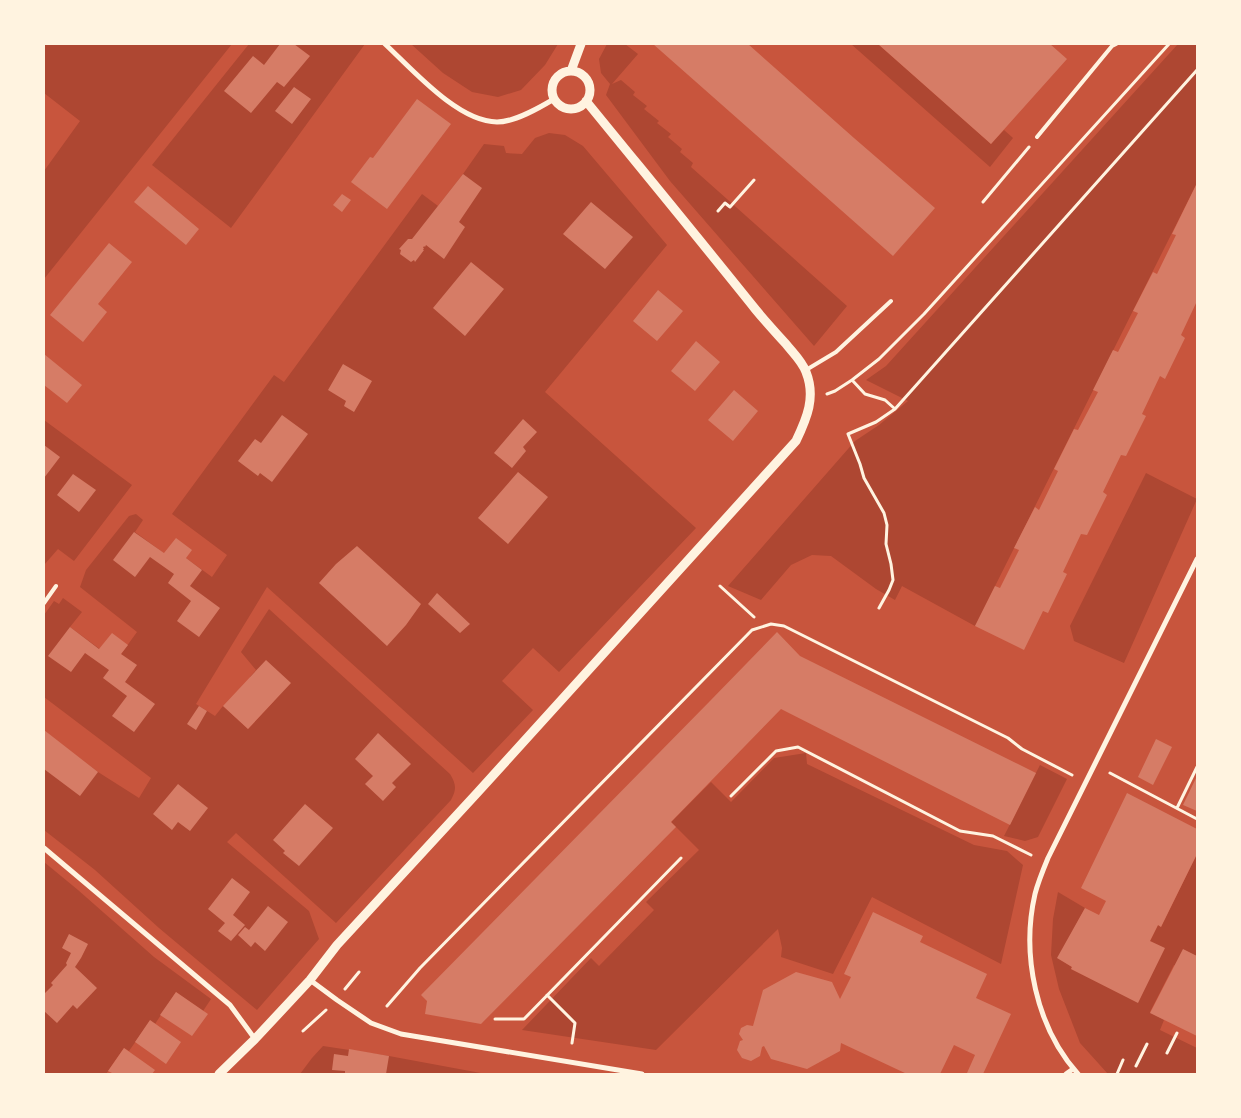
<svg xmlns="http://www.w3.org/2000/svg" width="1241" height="1118" font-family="Helvetica,sans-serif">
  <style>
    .green { fill: #ae4732 }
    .building { fill: #d67c66 }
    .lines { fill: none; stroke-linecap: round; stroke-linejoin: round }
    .path { stroke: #fff3e0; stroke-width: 3 }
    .service { stroke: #fff3e0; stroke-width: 4 }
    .minor { stroke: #fff3e0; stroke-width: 5 }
    .tertiary { stroke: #fff3e0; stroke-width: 9 }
  </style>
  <rect width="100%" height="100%" fill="#c8553d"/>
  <path class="green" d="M44 44H232L44 279V171L80 121 44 93Z
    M249 44H365L231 228 152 165Z
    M411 44H558L545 65 521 90 498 97 472 92 443 73Z
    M607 44H625L638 54 612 84 621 80 635 92 633 95 647 106 644 109 659 121 657 123 671 134 668 137 682 149 680 152 693 163 691 167 847 306 814 346 670 181 606 95 610 84 601 73 599 59Z
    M851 44H878L991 144 1004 130 1013 138 990 167Z
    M1178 44H1197V183L975 626 902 586 895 600 876 589 831 556 812 555 791 565 761 600 728 586 855 441 879 425 908 401 866 380 886 366Z
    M549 133 565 135 583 146 667 245 545 392 696 528 559 672 533 648 502 681 533 710 473 773 267 587 196 704 215 716 223 706 248 729 274 701 250 677 256 670 241 652 269 609 450 774C456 784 457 789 451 800L336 923 236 833 227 842 309 911 319 939 257 1010 159 928 95 870 44 830V731L98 772 139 798 151 778 44 697V615L54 601 59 604 63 598 82 612 70 627 116 661 137 632 80 587 86 570 129 516 136 514 143 520 135 532 180 565 186 558 212 577 227 555 172 514 274 375 284 382 422 194 438 206 463 174 484 144 504 146 506 153 522 154 535 138Z
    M44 420 132 485 74 561 58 549 44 565Z
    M1146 473 1197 499 1124 663 1074 641 1070 626Z
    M806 753 807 764 974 845 1007 851 1023 865 1001 964 872 897 833 974 781 957 782 948 778 929 656 1050 522 1030 591 958 599 966 654 910 646 902 699 850 671 822 711 782 731 802 774 758Z
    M1040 765 1067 779 1038 837 1025 841 1004 836Z
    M1197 854V968H1180L1174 965 1150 1012 1164 1020 1160 1030 1197 1048V1074H1108L1080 1043 1059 989 1051 955 1053 919 1058 892 1085 908 1058 958 1072 967 1071 969 1138 1002 1150 941 1158 925 1161 927Z
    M44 862 78 890 154 957 211 999 203 1011 176 992 155 1024 150 1021 129 1051 124 1048 106 1074H44Z
    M323 1046 389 1056 486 1074H300L312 1058Z"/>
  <path class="building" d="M280 44H294L310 56 284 87 277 82 251 113 224 91 253 56 264 65Z
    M653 44H748L854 138 935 208 893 256Z
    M878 44H1050L1067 59 991 144Z
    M294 87 311 99 292 124 275 111Z
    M417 99 451 124 387 209 351 182 370 157 373 158Z
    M463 174 482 188 459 222 465 227 444 259 426 245 425 247 424 246 423 248H424L423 250H424L415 262 414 260 411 262 400 254 401 250 399 249 408 239H412Z
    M1197 183V301L1181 335 1185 338 1165 379 1160 376 1142 414 1146 416 1126 456 1121 455 1103 492 1107 495 1087 535 1081 534 1063 572 1067 574 1048 613 1043 611 1024 650 975 626 995 586 1000 588 1019 550 1014 548 1035 507 1039 510 1058 471 1054 469 1074 429 1078 430 1098 392 1093 390 1113 350 1118 352 1138 313 1133 311 1153 272 1157 274 1176 235 1172 234Z
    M148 186 199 229 186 245 134 202Z
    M342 194 351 200 342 212 333 205Z
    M591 202 633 237 605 269 563 234Z
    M109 243 132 262 98 304 107 312 83 342 50 315Z
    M471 262 504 289 465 336 433 308Z
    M658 290 683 311 657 341 633 321Z
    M696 341 720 362 695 391 671 371Z
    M44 354 82 385 67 403 44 385Z
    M343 364 372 381 354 412 344 406 346 401 328 390Z
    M734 390 758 411 733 441 708 420Z
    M282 415 308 434 272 482 260 473 258 476 238 461 255 439 261 443Z
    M523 419 537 432 523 447 526 451 512 468 494 453Z
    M44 445 60 457 44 478Z
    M518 472 548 497 508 544 478 518Z
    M73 474 96 490 79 512 57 495Z
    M134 532 164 553 176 538 192 550 186 558 202 570 190 586 220 608 199 637 177 621 191 601 168 583 174 574 150 557 135 577 113 560Z
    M357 546 421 604 406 625 387 646 319 583 336 564Z
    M437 593 470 624 460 633 428 604Z
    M70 627 99 649 112 633 128 645 121 654 137 665 125 682 155 704 134 732 112 716 127 696 103 678 109 670 85 653 71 672 48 656Z
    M777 632 800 656 1036 773 1010 825 781 709 671 822 676 827 481 1024 425 1014 427 1001 421 995 710 701Z
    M266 660 291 683 248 729 223 706Z
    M199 706 207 711 196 730 187 724Z
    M44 730 98 772 80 796 44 769Z
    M378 733 411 764 392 783 396 787 383 801 365 784 373 776 355 759Z
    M1156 739 1172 747 1153 785 1138 777Z
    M1197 776V811L1183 805Z
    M178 784 208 808 190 831 178 822 172 830 153 814Z
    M1127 793 1197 829V854L1161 927 1158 925 1150 941 1165 948 1138 1003 1071 969 1072 967 1057 958 1085 908 1099 915 1106 901 1081 888Z
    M305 804 333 828 299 866 283 853 285 851 273 840Z
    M232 878 250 892 233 915 245 925 231 941 218 931 225 923 208 909Z
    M268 906 288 922 265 951 255 942 251 947 238 935 245 927 249 930Z
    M873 912 923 936 920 942 987 974 976 998 1011 1014 983 1074H969L967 1073 975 1055 954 1045 940 1074H907L841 1043 840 1051 807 1069 771 1059 764 1046 762 1047 760 1056 751 1061 742 1058 737 1050 740 1041 743 1040 739 1034 741 1028 747 1025 753 1026 763 990 796 972 832 982 840 999 851 977 844 974Z
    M69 934 88 944 81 958 75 967 97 988 77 1009 73 1005 57 1023 44 1011V994L53 985 51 983 67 965 66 963 71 953 62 948Z
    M1183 949 1197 956V1036L1150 1013Z
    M176 992 208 1014 192 1036 160 1015Z
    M150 1020 181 1042 166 1064 135 1042Z
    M124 1048 155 1070 152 1074H114L108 1071Z
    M349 1049 389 1056 386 1074H345V1071L332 1070 334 1054 348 1056Z"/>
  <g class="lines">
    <path class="path" d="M983 202 1029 147
      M718 211 725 203 730 207 754 180
      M852 380 865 394 885 400 895 409
      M827 394 835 391 852 380 879 359 924 314 1169 44
      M720 586 754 617
      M879 608 889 590 893 580 891 564 886 544 887 525 884 513 864 478 860 464 848 434 876 422 895 409 1197 70
      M1110 773 1197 819
      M731 796 776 751 798 747 960 831 993 836 1031 855
      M1177 808 1197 767
      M345 989 359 972
      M547 995 575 1023 572 1043
      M387 1006 420 968 752 630 771 624 784 626 1008 738 1022 749 1072 775
      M495 1019H524L681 858
      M303 1031 326 1010
      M1167 1053 1177 1033
      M1136 1066 1147 1044
      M1117 1074 1123 1060"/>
    <path class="service" d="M1037 137 1112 46 1116 44
      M806 370 836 352 891 301
      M44 603 56 586"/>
    <path class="minor" d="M385 44C412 69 458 122 497 122 515 122 539 108 554 99
      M44 848 230 1005 255 1039
      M310 980 337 1000 371 1023 401 1034 642 1074
      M1066 1074 1073 1069
      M1078 1074C1036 1027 1021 955 1035 894 1038 882 1043 870 1048 858L1197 559"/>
    <path class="tertiary" d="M571 71 581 44
      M552 90a19 19 0 1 1 38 0a19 19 0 1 1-38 0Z
      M219 1074 255 1039 310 980 337 945 478 792 796 441C807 418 816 397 806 372 802 361 793 353 786 344 776 333 766 322 756 310 700 240 643 171 586 101"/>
  </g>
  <rect width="1241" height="1118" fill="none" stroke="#fff3e0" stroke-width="90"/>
</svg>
